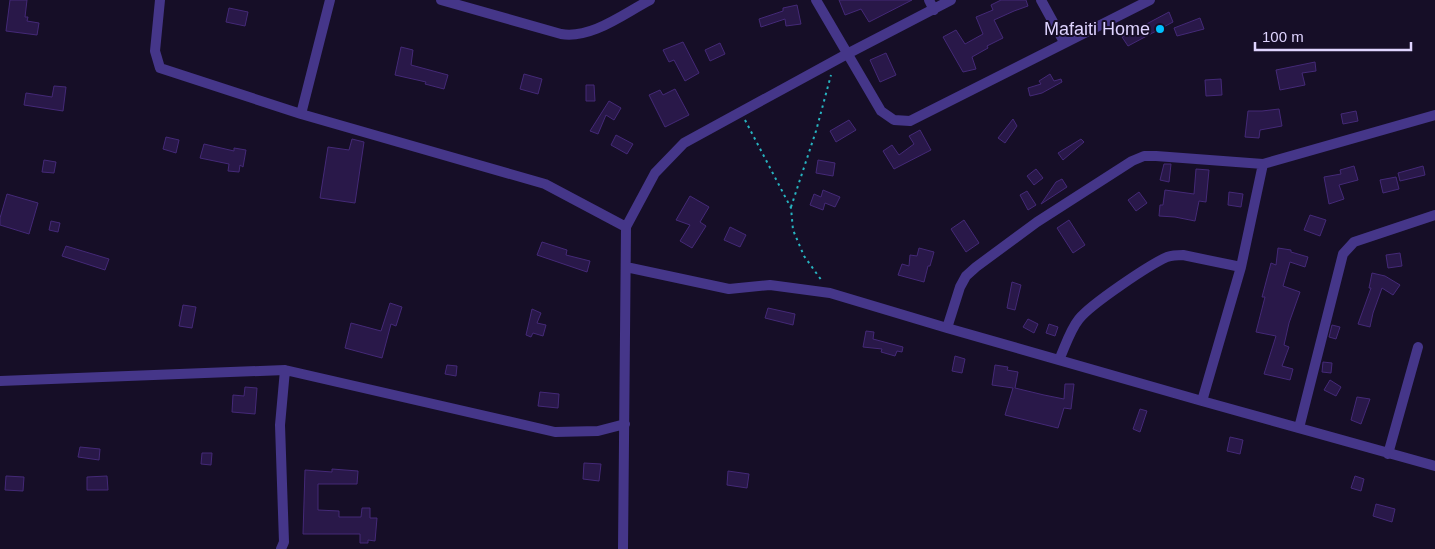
<svg xmlns="http://www.w3.org/2000/svg" width="1435" height="549" font-family="Helvetica,sans-serif">
  <style>
    .building { fill: #291849; stroke: #442977 }
    .lines { fill: none; stroke-linecap: round; stroke-linejoin: round }
    .path { stroke: #27b3c0; stroke-width: 2; stroke-dasharray: 2.5 4; stroke-linecap: butt }
    .minor { stroke: #453689; stroke-width: 10 }
    .poi-dot { fill: #00c0ff; stroke: #160e27; stroke-width: 2 }
    .labels { text-anchor: middle; stroke-width: 4; stroke-linejoin: round; paint-order: stroke }
    .poi-label { font-size: 18px; fill: #dfd4ff; stroke: #160e27; text-anchor: end }
  </style>
  <rect width="100%" height="100%" fill="#160e27"/>
  <path class="building" d="M10 0H27L25 17H28L27 21 39 23 37 35 6 31Z
    M839 0H912L869 22 861 9 845 15Z
    M1001 0H1026L1028 6 1014 11 994 20 1003 38 987 46 988 48 972 57 976 69 963 72 943 37 956 30 965 44 983 34 976 17 993 10 991 5Z
    M797 5 801 24 786 26 785 19 761 27 759 19 783 11V8Z
    M229 8 248 12 245 26 226 22Z
    M1169 12 1173 22 1128 46 1122 37Z
    M1200 18 1204 29 1177 36 1174 28Z
    M683 42 699 73 685 81 674 60 669 62 663 50Z
    M720 43 725 54 710 61 705 50Z
    M401 47 413 50 411 65 448 75 444 89 425 84 426 82 395 75Z
    M886 53 896 75 880 82 870 60Z
    M1315 62 1316 71 1302 73 1305 85 1280 90 1276 70Z
    M524 74 542 79 538 94 520 89Z
    M1050 74 1054 81 1061 79 1062 82 1042 93 1030 96 1028 88 1041 84 1039 81Z
    M1221 79 1222 95 1206 96 1205 80Z
    M586 85H594L595 101H586Z
    M54 86 66 87 63 111 24 105 26 93 52 97Z
    M675 89 689 115 665 127 649 95 660 90 663 95Z
    M609 101 621 108 614 120 606 115 598 134 590 131Z
    M1279 109 1282 126 1260 130 1259 138 1245 137 1248 111H1262Z
    M1356 111 1358 121 1343 124 1341 114Z
    M1013 119 1017 126 1005 143 998 138Z
    M849 120 856 130 836 142 830 131Z
    M920 130 931 150 894 169 883 151 892 145 899 155 914 144 909 136Z
    M616 135 633 144 627 154 611 145Z
    M166 137 179 140 176 153 163 149Z
    M352 139 364 142 355 203 320 198 328 147 349 150Z
    M1081 139 1084 142 1063 160 1058 153Z
    M204 144 234 151V148L246 150 243 167 240 165 239 172 228 171 229 164 200 158Z
    M44 160 56 162 54 173 42 172Z
    M818 160 835 163 833 176 816 173Z
    M1164 164H1171L1169 182 1160 180Z
    M1354 166 1358 180 1339 185 1344 199 1329 204 1324 177 1341 174 1340 170Z
    M1423 166 1425 175 1400 181 1398 173Z
    M1036 169 1043 178 1034 185 1027 176Z
    M1196 169 1209 170 1206 202 1199 201 1195 221 1175 217 1159 216 1160 205H1163L1165 190 1194 194Z
    M1396 177 1399 189 1383 193 1380 180Z
    M1062 179 1067 187 1041 204 1056 182Z
    M823 190 840 197 835 207 825 203 823 210 810 205 814 194 821 197Z
    M1027 191 1036 205 1028 210 1020 195Z
    M1139 192 1147 203 1136 211 1128 200Z
    M1229 192 1243 194 1241 207 1228 205Z
    M7 194 38 203 29 234 0 225V218Z
    M690 196 709 207 700 222 706 226 692 248 680 241 690 225 676 220Z
    M1310 215 1326 220 1320 236 1304 230Z
    M964 220 979 243 966 252 951 229Z
    M1069 220 1085 245 1073 253 1057 228Z
    M51 221 60 223 58 232 49 230Z
    M730 227 746 235 740 247 724 240Z
    M542 242 567 250 566 255 590 261 587 272 537 255Z
    M66 246 109 259 105 270 62 256Z
    M919 248 934 252 930 266H928L924 282 898 275 902 264 909 266 910 255 917 256Z
    M1278 248 1291 250V252L1308 257 1305 267 1290 262 1283 286 1300 292 1289 323 1284 345 1289 347 1282 366 1293 369 1290 380 1264 374 1276 336 1256 332 1265 297H1262L1271 263 1276 265Z
    M1400 253 1402 266 1388 268 1386 255Z
    M1372 273 1385 276 1400 285 1393 295 1382 288 1373 313 1370 327 1358 324 1371 288H1369Z
    M1012 282 1021 285 1015 310 1007 308Z
    M390 303 402 307 396 326 391 324 382 358 345 348 351 323 381 331Z
    M183 305 196 307 192 328 179 326Z
    M768 308 795 314 793 325 765 318Z
    M532 309 541 313 537 323 546 325 543 336 533 333 531 337 526 335Z
    M1028 319 1038 324 1034 333 1023 327Z
    M1049 324 1058 327 1055 336 1046 333Z
    M1332 325 1340 327 1336 339 1329 337Z
    M866 331 874 332 873 339 903 347 902 352 897 351 895 356 881 352 882 349 863 347Z
    M955 356 965 359 962 373 952 371Z
    M1323 362 1332 363 1331 373 1322 372Z
    M447 365 457 366 456 376 445 374Z
    M995 365 1008 367 1007 370 1018 372 1015 388 1044 395 1064 399 1065 384H1074L1071 409 1064 408 1058 428 1005 415 1013 388 992 385Z
    M1330 380 1341 387 1336 396 1324 390Z
    M245 387 257 388 255 414 232 412 233 395 244 396Z
    M540 392 559 394 558 408 538 406Z
    M1357 397 1370 399 1361 424 1351 420Z
    M1140 409 1147 411 1140 432 1133 429Z
    M1230 437 1243 440 1240 454 1227 451Z
    M80 447 100 449 99 460 78 457Z
    M202 453H212L211 465 201 464Z
    M584 463 601 464 599 481 583 479Z
    M332 469 358 471 357 484H318V510L339 511V517H361L362 508H370V518H377L375 541 368 540V543H360V534H303L305 470 332 472Z
    M728 471 749 474 747 488 727 485Z
    M6 476 24 477 23 491 5 490Z
    M107 476 108 490H87V477Z
    M1355 476 1364 479 1361 491 1351 488Z
    M1376 504 1395 509 1392 522 1373 516Z"/>
  <g class="lines">
    <path class="path" d="M745 120 791 208 793 230 804 256 822 281
      M791 207 816 131 831 75"/>
    <path class="minor" d="M160 0 155 51 160 68 301 114 545 184 626 227
      M441 0 561 34C592 39 623 14 650 0
      M816 0 881 111 894 120 910 121 1150 0
      M929 0 934 10
      M1041 0 1064 42
      M301 114 330 0
      M626 267 729 289 770 285 830 293 947 328 1202 401 1435 466
      M947 328 960 287 966 276 976 267 1037 222 1132 161 1144 156H1156L1263 164
      M1059 360C1065 347 1070 330 1079 319 1091 304 1149 265 1167 257 1173 255 1177 255 1183 255L1241 267
      M0 381 285 370 555 432 598 431 625 424
      M1202 401 1241 267 1263 164 1435 115
      M1299 428 1343 254 1354 242 1435 215
      M1388 454 1418 347
      M281 549 284 542 280 425 285 370
      M623 549 626 227 655 173 684 143 847 54 951 0"/>
  </g>
  <circle class="poi-dot" cx="1160" cy="29" r="5"/>
  <g class="labels">
    <g class="poi-label">
      <text x="1150" y="35">Mafaiti Home</text>
    </g>
  </g>
  <path d="M1255 42v8h156v-8" fill="none" stroke="#dfd4ff" stroke-width="2.5"/>
  <text x="1262" y="42" font-size="15" fill="#dfd4ff" stroke="#160e27" stroke-width="4" paint-order="stroke">100 m</text>
</svg>
